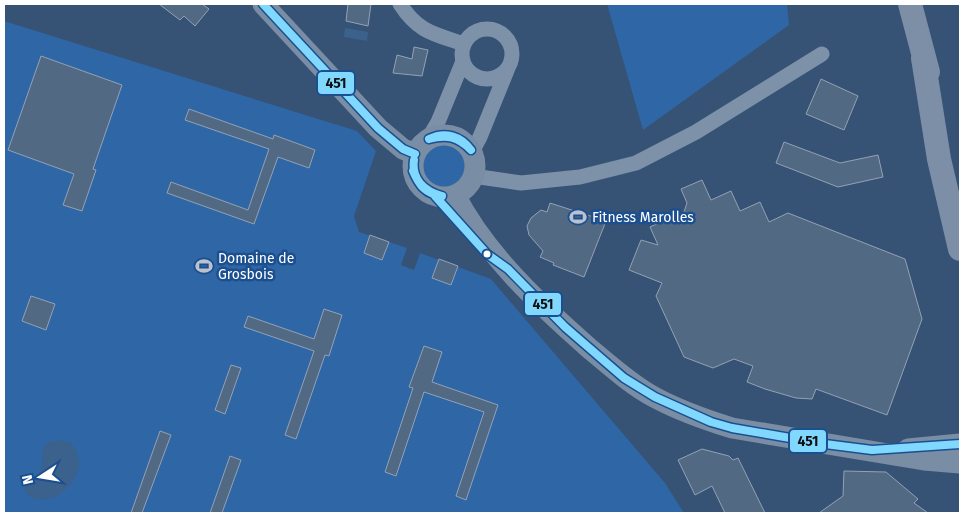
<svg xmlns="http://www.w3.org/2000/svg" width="964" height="517" font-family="'Fira Sans',sans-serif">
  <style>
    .green { fill: #2f66a5 }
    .water { fill: #3b618d }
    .building { fill: #526984; stroke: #92a2b6 }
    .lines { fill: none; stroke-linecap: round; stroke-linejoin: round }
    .street { stroke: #7d92a8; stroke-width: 15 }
    .secondary { stroke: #798da4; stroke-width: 21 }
    .primary { stroke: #7d8ea7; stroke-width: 24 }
    .bus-1-casing { stroke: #1b4f8f; stroke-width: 11 }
    .bus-1 { stroke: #80d8fe; stroke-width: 8 }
    .bus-dot { fill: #fff; stroke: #1b4f8f; stroke-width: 2 }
    .labels { text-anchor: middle; stroke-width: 5; stroke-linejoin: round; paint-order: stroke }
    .poi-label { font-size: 14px; fill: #fff; stroke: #1b4f8f; text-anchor: start }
    .line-badge { stroke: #1b4f8f; stroke-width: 2 }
    .pale-badge-label { font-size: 14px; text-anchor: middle; font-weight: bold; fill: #111 }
  </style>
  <rect width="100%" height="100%" fill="#365274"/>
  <path class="green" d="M607 4H787L789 25 643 130Z
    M4 21 357 131 376 151 354 216 359 232 407 248 401 265 414 270 420 253 491 279 665 483 684 513H4Z
    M423 166a21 21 0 1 1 42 0a21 21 0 1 1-42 0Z"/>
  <path class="water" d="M345 28 368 32 367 41 344 37Z
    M58 440 69 442C101 471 48 517 26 493L25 487C29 481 37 479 40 472 46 459 35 443 58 440Z"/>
  <path class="building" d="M159 4H202L209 9 195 26 184 16 180 20Z
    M348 4H371L368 26 346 21Z
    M414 47 428 50 422 76 393 73 397 55 412 59Z
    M41 56 122 85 93 169 96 170 82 211 63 205 74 174 8 150Z
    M821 79 858 96 844 130 806 114Z
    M189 109 273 139 274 135 315 150 309 168 278 157 254 224 167 193 171 182 248 210 269 149 185 120Z
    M784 142 840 163 878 155 883 177 838 187 776 163Z
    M702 180 711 200 731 191 740 211 760 202 769 222 788 213 905 259 922 319 887 415 816 389 812 399 796 398 765 389 747 382 753 366 734 359 713 368 684 357 656 296 662 283 629 270 641 240 658 245 650 227 684 212 687 203 681 189Z
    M550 203 606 221 584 277 553 265 554 263 540 257 543 251 529 235 527 226 531 218 541 210 547 212Z
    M370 235 389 242 382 260 364 253Z
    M439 259 458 266 451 285 432 278Z
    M31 296 55 304 46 330 22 321Z
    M324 309 342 315 329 356 325 355 296 439 285 435 314 351 244 327 248 316 314 339Z
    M424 346 442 352 432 382 498 405 466 500 456 496 484 412 424 392 396 476 385 472 413 388 409 387Z
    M231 365 241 368 225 414 215 410Z
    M160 431 171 435 142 513H131Z
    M702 449 729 456 733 460 738 458 765 513H725L712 486 695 495 678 460Z
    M230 456 241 460 222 513H210Z
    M844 471 886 472 918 499 914 503 928 513H819L843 496Z"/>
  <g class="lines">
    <path class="street" d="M400 4C418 32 434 34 464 44
      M462 54a25 25 0 1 1 50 0a25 25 0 1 1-50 0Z
      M428 139 438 122 463 61
      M472 152 480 137 508 68
      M473 176 521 183 580 177 636 163 696 132 822 54"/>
    <path class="secondary" d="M263 4 378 128 403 149 415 154
      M413 166a31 31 0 1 1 62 0a31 31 0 1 1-62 0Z
      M455 195C486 255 540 305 590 349 611 366 630 384 654 397 678 410 706 420 732 428L924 460 960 463
      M908 449 960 444"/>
    <path class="primary" d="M910 4 928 72
      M923 58 939 159 960 249"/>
    <g class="bus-1-casing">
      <path id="bus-1" d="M263 4 378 128 403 149 415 154
        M429 139C445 131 461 136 471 150
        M429 139C447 134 458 137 471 150
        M414 160C411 179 424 191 442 196
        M413 171C419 185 425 194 442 196
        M435 196 487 254 508 269 565 327 624 378 655 397 711 422 732 428 825 444 872 450 960 444"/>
    </g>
    <use href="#bus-1" class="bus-1"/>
  </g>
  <defs>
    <g id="stadium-bare" transform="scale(1.35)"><path d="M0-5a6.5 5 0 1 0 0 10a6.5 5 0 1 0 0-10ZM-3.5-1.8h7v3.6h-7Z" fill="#b9c2ce" stroke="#1b4f8f" stroke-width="2.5" paint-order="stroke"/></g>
  </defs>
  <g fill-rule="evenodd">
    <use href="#stadium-bare" x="578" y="217"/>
    <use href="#stadium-bare" x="204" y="266"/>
  </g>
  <circle class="bus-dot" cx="487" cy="254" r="4.5"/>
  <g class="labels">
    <g class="poi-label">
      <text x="592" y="222">Fitness Marolles</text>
      <text x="218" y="263">Domaine de<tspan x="218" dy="16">Grosbois</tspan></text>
    </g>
  </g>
  <g class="line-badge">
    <rect x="317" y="71" width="38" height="24" rx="5" fill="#80d8fe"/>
    <rect x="524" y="292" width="38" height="24" rx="5" fill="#80d8fe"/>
    <rect x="789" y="429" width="38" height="24" rx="5" fill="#80d8fe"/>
  </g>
  <g class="pale-badge-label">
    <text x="336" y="88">451</text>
    <text x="543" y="309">451</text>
    <text x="808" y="446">451</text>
  </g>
  <rect width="964" height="517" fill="none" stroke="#ffffff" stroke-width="10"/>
  <g transform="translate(40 477) rotate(258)" stroke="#1b4f8f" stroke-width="4" paint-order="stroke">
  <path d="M0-4L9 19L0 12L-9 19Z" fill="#ffffff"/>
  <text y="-8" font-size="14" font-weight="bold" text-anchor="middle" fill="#ffffff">N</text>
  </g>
</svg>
